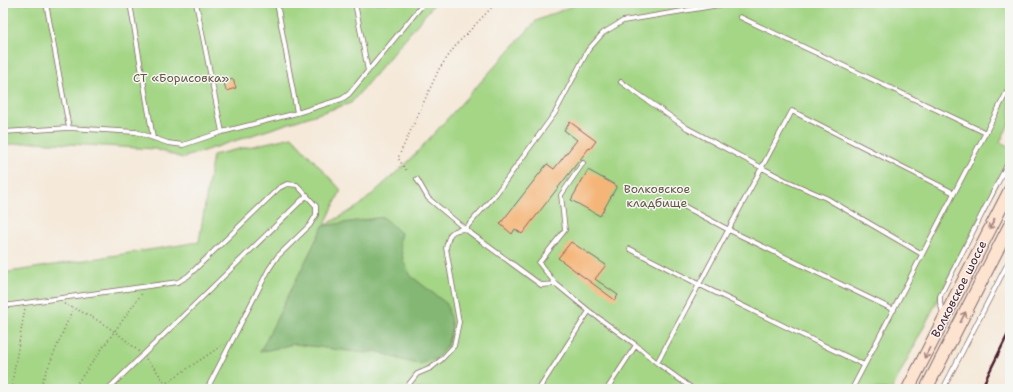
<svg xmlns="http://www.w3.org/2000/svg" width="1013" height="392" font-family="'Shantell Sans',sans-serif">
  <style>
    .green { fill: #a4d686; stroke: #777a58 }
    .forest { fill: #83b773; stroke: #666b4f }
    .building { fill: #f5b578 }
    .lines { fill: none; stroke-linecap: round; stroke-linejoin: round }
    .lane-casing { stroke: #866668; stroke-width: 5.5 }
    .secondary-casing { stroke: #866668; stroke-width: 14 }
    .path { stroke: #866668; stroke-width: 1.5; stroke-dasharray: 1 3; stroke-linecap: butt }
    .lane { stroke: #fff; stroke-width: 4 }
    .secondary { stroke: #fde4d1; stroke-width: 12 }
    .rail { stroke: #4a1f2b; stroke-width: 2.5 }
    .oneway { stroke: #a4827e }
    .labels { text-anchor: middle; stroke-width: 3; stroke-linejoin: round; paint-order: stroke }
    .park-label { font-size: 12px; fill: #655646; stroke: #f6f6f2 }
    .street-label { font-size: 12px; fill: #4a1f2b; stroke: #f6f6f2 }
  </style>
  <rect width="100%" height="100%" fill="#f6f6f2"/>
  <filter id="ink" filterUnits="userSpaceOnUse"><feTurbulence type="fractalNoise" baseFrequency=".025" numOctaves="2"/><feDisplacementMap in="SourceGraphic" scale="8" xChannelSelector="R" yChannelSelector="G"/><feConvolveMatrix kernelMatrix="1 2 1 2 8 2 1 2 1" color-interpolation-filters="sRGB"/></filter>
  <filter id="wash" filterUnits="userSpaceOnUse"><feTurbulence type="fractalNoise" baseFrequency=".012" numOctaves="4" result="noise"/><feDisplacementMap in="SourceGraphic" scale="16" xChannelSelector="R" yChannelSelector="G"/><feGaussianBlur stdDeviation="0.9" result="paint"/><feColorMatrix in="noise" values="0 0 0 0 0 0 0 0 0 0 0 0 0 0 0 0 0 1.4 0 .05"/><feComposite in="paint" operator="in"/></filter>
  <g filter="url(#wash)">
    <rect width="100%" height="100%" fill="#f5e9d9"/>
    <path class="green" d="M3 3H435L351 103 182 158 155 149 35 142 3 145Z
      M579 3H1010V122L1000 142 1010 147V159L892 389H3V273L199 242 213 155 292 137 341 190 324 226 359 206 409 161 536 21Z"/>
    <path class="forest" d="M383 217 401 233 399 241 404 263 411 276 447 304 452 328 447 346 436 359 419 364 402 360 376 351 365 353 294 344 260 352 323 226Z"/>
    <g id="blocks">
      <path class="building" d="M233 79 236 88 226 91 224 82Z
        M570 122 596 141 590 149 589 148 522 234 515 229 512 234 500 224 547 164 554 169 577 140 564 130Z
        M588 170 617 186 600 216 571 200Z
        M571 242 606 265 595 279 618 295 615 300 558 258Z"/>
    </g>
  </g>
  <g filter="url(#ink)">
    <use href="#blocks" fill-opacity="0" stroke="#866668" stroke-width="1"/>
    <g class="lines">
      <g class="lane-casing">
        <path id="lane" d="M46 3 69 128
          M130 3 153 138
          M196 3 222 132
          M277 3 297 113
          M355 3 368 71
          M740 17 986 133
          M621 82 687 128 785 180 826 198 922 254
          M3 132 69 128 136 132 168 143 183 145 222 132 297 113 342 99 349 94 424 3
          M678 203 729 230 894 310
          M630 249 700 285 864 365
          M556 284 539 263 565 230 561 195 583 163
          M3 306 178 282 188 276 279 188 287 184 297 185 316 206V215L310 225 277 257 269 269 207 389
          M943 313 940 303V296L1010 159
          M657 363 792 111 954 193
          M409 384 417 374 431 368 442 359 454 346 459 322 446 248C449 234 450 230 465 229L428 198 417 179
          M108 389 307 195
          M539 389 589 311
          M607 389 636 345
          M693 389 657 363 636 345 589 311 556 284 541 285 465 229 496 194 555 113 588 50 603 33 623 21 713 6 720 5 722 3
          M852 389 1010 86
          M943 389 1010 259"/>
      </g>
      <g class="secondary-casing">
        <path id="secondary" d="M908 389 1010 190
          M926 389 1010 225"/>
      </g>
      <path class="path" d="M406 170 398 158 439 69 457 44 492 7 499 3
        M64 304C92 315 117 331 139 352
        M146 359 156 370 169 389
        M11 389 25 308
        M39 389 73 308
        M73 389 143 292
        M157 389 224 344"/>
      <use href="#lane" class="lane"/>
      <use href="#secondary" class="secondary"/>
      <path class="rail" d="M981 389 1010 330"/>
    </g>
    <defs><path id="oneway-shaft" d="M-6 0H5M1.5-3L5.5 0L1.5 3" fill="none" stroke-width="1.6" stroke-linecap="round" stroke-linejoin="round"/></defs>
    <g class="oneway">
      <use href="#oneway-shaft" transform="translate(992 224) rotate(117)"/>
      <use href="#oneway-shaft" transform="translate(963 317) rotate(-63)"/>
      <use href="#oneway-shaft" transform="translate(927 353) rotate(117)"/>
    </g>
  </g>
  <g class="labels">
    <g class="park-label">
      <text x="181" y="82">СТ «Борисовка»</text>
      <text x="657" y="193">Волковское<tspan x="657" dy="14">кладбище</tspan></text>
    </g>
    <g class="street-label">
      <text transform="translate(959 289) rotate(-63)" y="4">Волковское шоссе</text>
    </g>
  </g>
  <rect width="1013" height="392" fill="none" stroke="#f6f6f2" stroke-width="16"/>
</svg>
